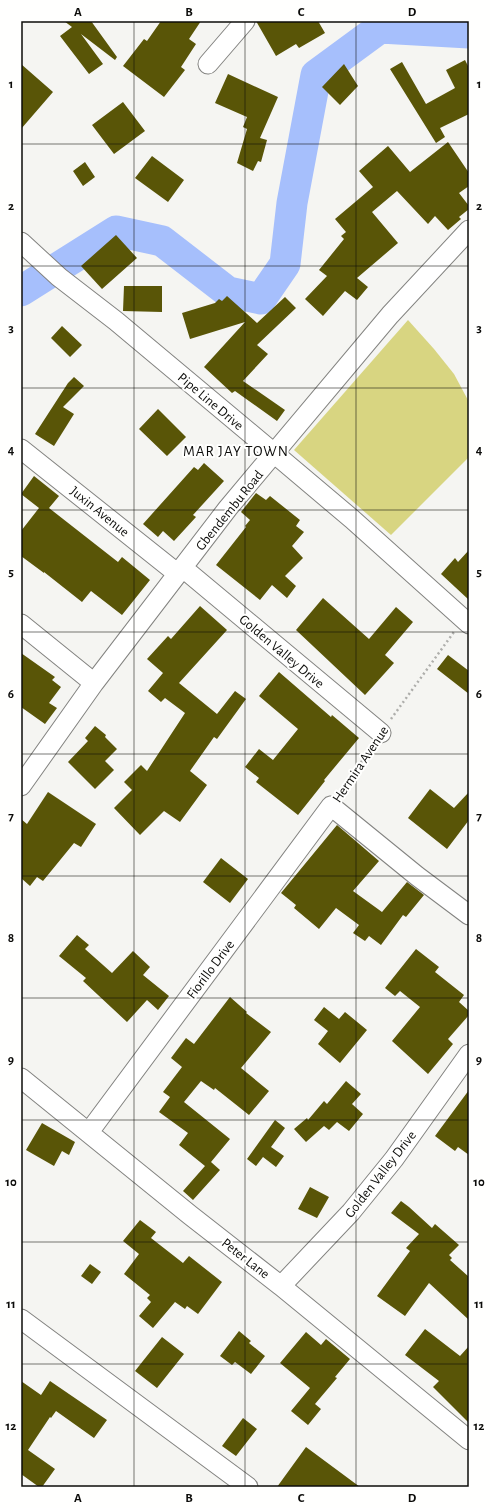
<svg xmlns="http://www.w3.org/2000/svg" width="490" height="1508" font-family="'Alegreya Sans',sans-serif">
  <style>
    .green { fill: #d8d581 }
    .lines { fill: none; stroke-linecap: round; stroke-linejoin: round }
    .river { stroke: #a6bffc; stroke-width: 31 }
    .building { fill: #595507 }
    .minor-casing { stroke: #838380; stroke-width: 21 }
    .path { stroke: #aeaeab; stroke-width: 2.5; stroke-dasharray: 2 3; stroke-linecap: butt }
    .minor { stroke: #fff; stroke-width: 19 }
    .grid { fill: none; stroke: #0c0c0a; stroke-width: 1; stroke-opacity: 0.55 }
    .labels { text-anchor: middle; stroke-width: 4; stroke-linejoin: round; paint-order: stroke }
    .street-label { font-size: 14px; fill: #0c0c0a; stroke: #fffffe }
    .neighbourhood-label { font-size: 15px; letter-spacing: 1px; fill: #0c0c0a; stroke: #fffffe }
    .neatline { fill: none; stroke: #0c0c0a; stroke-width: 1.5 }
    .grid-label { font-size: 13px; text-anchor: middle; font-weight: bold; fill: #0c0c0a }
  </style>
  <rect width="100%" height="100%" fill="#f5f5f2"/>
  <path class="green" d="M408 320 434 349 454 374 469 402V457L391 535 294 450Z"/>
  <g class="lines">
    <path class="river" d="M21 291 116 231 162 241 228 292 261 299 285 264 292 203 316 75 380 28 469 33"/>
  </g>
  <path class="building" d="M64 21H91L117 57 115 60 81 34 103 64 89 74 60 36 72 27Z
    M161 21H201L189 39 196 44 181 67 185 70 164 97 123 66 144 39 147 41Z
    M256 21H318L325 33 299 48 296 44 276 56Z
    M465 60 469 68V114L440 128 445 137 436 143 390 69 402 62 426 104 455 88 446 70Z
    M21 64 53 92 21 129Z
    M344 64 358 86 340 105 322 87Z
    M228 74 278 97 260 138 267 140 261 162 258 161 253 171 237 163 247 129 243 127 247 117 215 103Z
    M123 102 145 131 114 154 92 125Z
    M448 142 469 173V186L459 193 469 206V209L459 217 461 219 448 230 435 216 428 224 397 191 372 212 398 243 357 278 368 287 357 300 345 291 323 316 305 299 327 276 319 270 344 239 341 236 346 232 335 219 373 187 359 171 388 146 410 172Z
    M152 156 184 180 168 202 135 178Z
    M85 162 95 177 83 186 73 171Z
    M116 235 137 258 102 289 81 266Z
    M124 286H162V312L123 311Z
    M227 296 257 323 285 297 296 308 257 345 268 354 243 381 285 410 277 421 235 391 232 393 204 367 245 322 190 339 182 313 215 303 219 299 222 301Z
    M62 326 82 345 70 357 51 338Z
    M74 377 84 386 63 407 74 414 54 446 35 434 68 383Z
    M158 409 186 437 167 456 139 429Z
    M204 463 224 481 193 515 196 517 174 541 163 531 158 537 143 524 194 467 198 470Z
    M34 476 59 496 49 508 118 562 122 557 150 580 122 615 91 591 82 602 44 572V573L21 556V531L39 508 21 494Z
    M256 493 266 500 270 496 300 520 296 526 304 532 292 546 303 558 285 576 296 586 287 598 272 585 260 600 216 565 246 527 245 526 250 520 241 512Z
    M469 550V600L441 574 455 558 458 562Z
    M323 598 369 639 396 607 413 622 385 655 394 663 365 695 296 630Z
    M200 606 227 630 179 683 217 714 235 691 246 699 217 739 214 737 190 771 207 785 180 822 164 811 140 835 114 808 132 790 124 782 141 765 147 771 185 713 165 698 161 702 148 691 163 673 147 659 168 636 171 639Z
    M21 653 55 677 52 680 61 687 49 703 57 708 45 724 21 707Z
    M448 655 469 671V694L437 669Z
    M279 672 331 717 332 715 359 738 324 780 325 781 298 815 256 782 259 778 245 767 259 749 273 760 298 729 259 696Z
    M95 726 106 735 105 737 117 749 105 761 114 770 95 789 68 762 88 741 85 738Z
    M430 789 454 808 469 792V820L447 849 408 818Z
    M48 792 96 824 81 847 74 843 43 881 37 877 30 886 21 878V819L27 824Z
    M337 825 379 861 353 891 382 912 407 882 424 895 406 917 403 915 381 945 369 936 365 941 353 933 359 925 336 908 319 929 294 908 296 905 281 893Z
    M221 858 248 879 230 903 203 882Z
    M77 935 89 945 85 949 112 973 133 951 150 967 143 975 169 996 158 1010 147 1000 127 1022 83 981 86 978 59 956Z
    M416 949 439 967 435 972 464 995 459 1002 469 1011V1015L448 1039 453 1044 428 1074 392 1041 420 1007 400 991 395 996 385 988Z
    M230 997 247 1012 246 1013 271 1032 241 1068 269 1091 249 1115 215 1088 214 1090 201 1081 184 1102 230 1139 211 1162 220 1170 193 1200 183 1191 205 1166 179 1145 188 1133 159 1112 170 1097 163 1092 182 1067 171 1058 186 1038 194 1044Z
    M324 1007 339 1019 345 1012 367 1030 340 1063 318 1044 328 1031 314 1020Z
    M346 1081 361 1094 352 1104 363 1114 349 1131 337 1122 329 1130 324 1126 306 1142 294 1129 307 1118 308 1120 324 1101 327 1104Z
    M469 1090V1155L458 1147 455 1151 435 1136Z
    M275 1120 285 1128 271 1147 284 1156 276 1167 263 1157 256 1166 247 1159Z
    M42 1123 75 1142 69 1155 62 1151 54 1166 26 1150Z
    M310 1187 329 1197 317 1218 298 1209Z
    M401 1201 409 1207 432 1228 435 1224 459 1245 449 1255 452 1258 450 1260 469 1277V1320L429 1283 405 1316 377 1296 410 1251 406 1248 419 1234 391 1213Z
    M140 1220 156 1232 151 1238 183 1263 189 1256 222 1282 198 1314 187 1306 185 1309 175 1302 153 1328 139 1316 151 1302 147 1298 150 1295 124 1274 139 1254 123 1241Z
    M90 1264 101 1272 92 1284 81 1276Z
    M425 1329 460 1356 469 1346V1423L433 1387 439 1381 405 1355Z
    M239 1331 251 1341 249 1343 265 1356 251 1374 235 1362 232 1365 220 1356Z
    M306 1332 321 1345 326 1339 350 1359 335 1377 337 1378 315 1404 321 1409 308 1425 291 1411 310 1388 280 1363Z
    M162 1337 184 1354 157 1388 135 1371Z
    M21 1381 41 1395 50 1381 107 1420 94 1438 56 1411 51 1418 50 1417 28 1450 55 1469 42 1487H39L21 1474Z
    M243 1418 257 1429 236 1456 222 1446Z
    M306 1447 360 1487H277Z"/>
  <g class="lines">
    <g class="minor-casing">
      <path id="minor" d="M208 64 245 21
        M21 242 59 277 116 321 275 454 352 519 469 624
        M21 449 178 574
        M183 568 381 733
        M21 624 94 683
        M21 786 94 683 228 508 390 315 469 230
        M21 1078 190 1215 281 1286 469 1440
        M89 1132 331 806 417 876 469 915
        M281 1286 351 1212 394 1159 469 1054
        M21 1319 248 1487"/>
    </g>
    <path class="path" d="M391 719 454 632
      M341 791 371 748"/>
    <use href="#minor" class="minor"/>
  </g>
  <path class="grid" d="M134 21V1487M245 21V1487M356 21V1487M21 144H469M21 266H469M21 388H469M21 510H469M21 632H469M21 754H469M21 876H469M21 998H469M21 1120H469M21 1242H469M21 1364H469"/>
  <g class="labels">
    <g class="street-label">
      <text transform="translate(211 401) rotate(40)" y="5">Pipe Line Drive</text>
      <text transform="translate(229 510) rotate(-51)" y="5">Gbendembu Road</text>
      <text transform="translate(100 511) rotate(39)" y="5">Juxin Avenue</text>
      <text transform="translate(282 651) rotate(40)" y="5">Golden Valley Drive</text>
      <text transform="translate(360 764) rotate(-56)" y="5">Hermira Avenue</text>
      <text transform="translate(210 969) rotate(-53)" y="5">Fiorillo Drive</text>
      <text transform="translate(380 1174) rotate(-52)" y="5">Golden Valley Drive</text>
      <text transform="translate(246 1258) rotate(38)" y="5">Peter Lane</text>
    </g>
    <g class="neighbourhood-label">
      <text x="236" y="456">MAR JAY TOWN</text>
    </g>
  </g>
  <rect width="490" height="1508" fill="none" stroke="#fffffe" stroke-width="44"/>
  <rect x="22" y="22" width="446" height="1464" class="neatline"/>
  <g class="grid-label">
    <text x="78" y="16">A</text>
    <text x="189" y="16">B</text>
    <text x="301" y="16">C</text>
    <text x="412" y="16">D</text>
    <text x="11" y="88">1</text>
    <text x="479" y="88">1</text>
    <text x="11" y="210">2</text>
    <text x="479" y="210">2</text>
    <text x="11" y="332">3</text>
    <text x="479" y="332">3</text>
    <text x="11" y="454">4</text>
    <text x="479" y="454">4</text>
    <text x="11" y="576">5</text>
    <text x="479" y="576">5</text>
    <text x="11" y="698">6</text>
    <text x="479" y="698">6</text>
    <text x="11" y="820">7</text>
    <text x="479" y="820">7</text>
    <text x="11" y="942">8</text>
    <text x="479" y="942">8</text>
    <text x="11" y="1064">9</text>
    <text x="479" y="1064">9</text>
    <text x="11" y="1186">10</text>
    <text x="479" y="1186">10</text>
    <text x="11" y="1308">11</text>
    <text x="479" y="1308">11</text>
    <text x="11" y="1430">12</text>
    <text x="479" y="1430">12</text>
    <text x="78" y="1502">A</text>
    <text x="189" y="1502">B</text>
    <text x="301" y="1502">C</text>
    <text x="412" y="1502">D</text>
  </g>
</svg>
